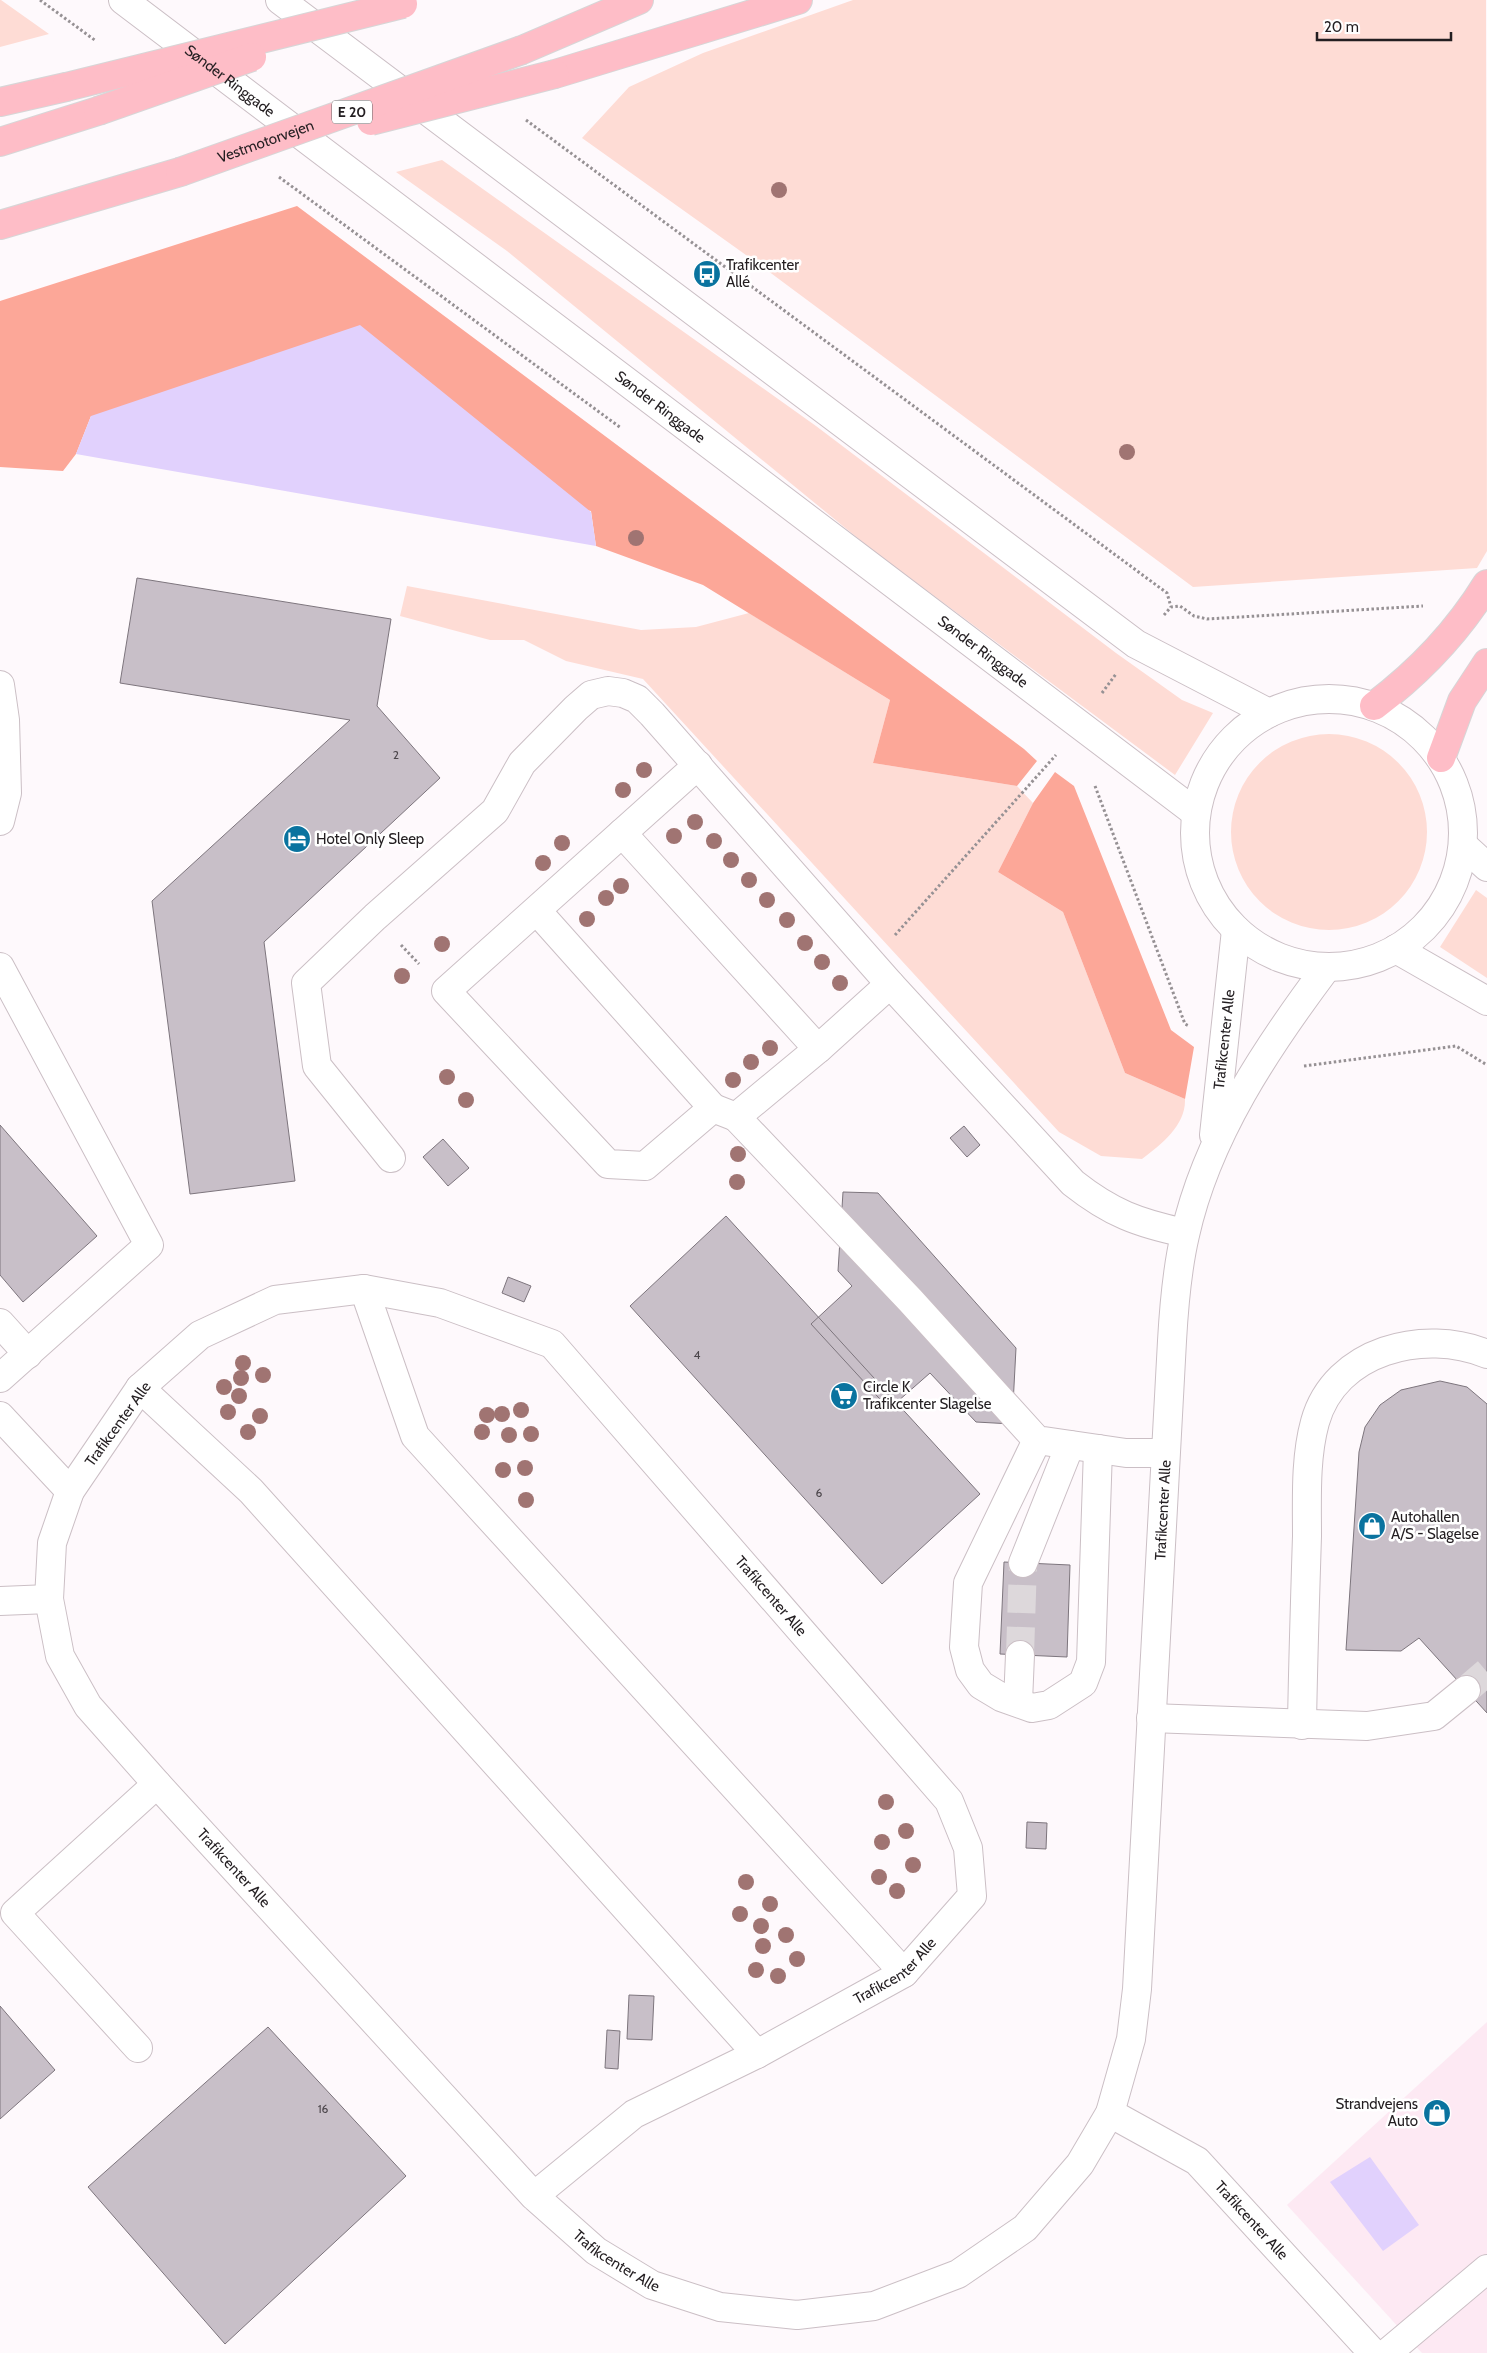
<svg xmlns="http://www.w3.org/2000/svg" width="1487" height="2353" font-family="Cabin,sans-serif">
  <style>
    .built { fill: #fde9f3 }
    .green { fill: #fedcd5 }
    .forest { fill: #fca798 }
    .water { fill: #e1d1fd }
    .building { fill: #c8bfc8; stroke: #7d757d }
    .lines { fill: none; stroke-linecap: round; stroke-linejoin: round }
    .minor-tunnel { stroke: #ddd8db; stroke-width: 28; stroke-dasharray: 28 14; stroke-linecap: butt }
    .minor-casing { stroke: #cbbfc5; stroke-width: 30 }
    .highway-casing { stroke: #d7d6d7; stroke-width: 30 }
    .path { stroke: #969194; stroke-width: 3; stroke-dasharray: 2.5 2.5; stroke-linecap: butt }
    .minor { stroke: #fff; stroke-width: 28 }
    .highway { stroke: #febdc7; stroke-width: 28 }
    .highway-bridge-casing { stroke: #d7d6d7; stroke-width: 30; stroke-linecap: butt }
    .highway-bridge { stroke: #febdc7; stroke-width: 28 }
    .tree { fill: #a07472 }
    .labels { text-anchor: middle; stroke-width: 5; stroke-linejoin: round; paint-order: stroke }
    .number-label { font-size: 12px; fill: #4c464b }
    .shield { fill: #fff; stroke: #656264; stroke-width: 1 }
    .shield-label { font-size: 14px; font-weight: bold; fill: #231e21 }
    .street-label { font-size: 15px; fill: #231e21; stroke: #fff }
    .poi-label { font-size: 15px; fill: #231e21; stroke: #fff; text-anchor: start }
  </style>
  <rect width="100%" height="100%" fill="#fef9fc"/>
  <path class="built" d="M1487 2022V2353H1422L1287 2205Z"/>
  <path class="green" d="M0 0H1L49 34 0 47Z
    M853 0H1486L1487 551 1477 568 1193 587 760 265 582 138 629 87 703 53Z
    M442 160 816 426 1116 653 1182 700 1213 713 1175 775 871 549 507 251 396 172Z
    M407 586 641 630 696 627 749 613 890 700 873 763 1017 786 1033 803 998 872 1063 912 1125 1073 1185 1099C1186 1125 1162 1144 1142 1159L1101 1156 1059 1132 643 679 566 661 524 640H490L400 616Z
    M1231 832a98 98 0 1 1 196 0a98 98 0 1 1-196 0Z
    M1476 890 1487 898V978L1440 947Z"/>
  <path class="forest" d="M297 206 1024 749 1037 761 1017 786 873 763 890 700 703 585 596 546 591 511 91 416 76 454 63 471 0 467V301Z
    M1055 772 1074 786 1171 1030 1194 1047 1185 1099 1125 1073 1063 912 998 872 1033 803Z"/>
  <path class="water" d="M360 325 591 512 596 546 76 454 91 416Z
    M1370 2157 1419 2225 1383 2251 1330 2182Z"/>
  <path class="building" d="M137 578 391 619 377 706 440 778 264 942 295 1181 190 1194 152 901 350 720 120 683Z
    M0 1125 97 1236 23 1302 0 1275Z
    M964 1126 980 1145 967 1157 950 1138Z
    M443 1139 469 1168 448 1186 423 1157Z
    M843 1192 878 1193 1016 1348 1012 1424 976 1422 930 1373 889 1409 811 1324 852 1286 838 1271Z
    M726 1216 980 1494 882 1584 630 1306Z
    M508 1277 531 1286 524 1302 502 1293Z
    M1440 1381 1467 1387 1487 1404V1713L1419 1638 1401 1651 1346 1650 1359 1452 1365 1427 1380 1405 1401 1390Z
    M1004 1562 1070 1565 1067 1657 1000 1654Z
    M1027 1822 1047 1823 1046 1849 1026 1848Z
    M629 1995 654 1996 652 2040 627 2039Z
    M0 2006 55 2070 0 2119Z
    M268 2027 406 2176 225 2344 88 2187Z
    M607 2030 620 2031 618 2069 605 2068Z"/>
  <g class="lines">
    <path class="minor-tunnel" d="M1020 1655 1023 1563
      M1466 1690 1487 1672"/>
    <g class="minor-casing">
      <g id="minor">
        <path id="s1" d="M123 0 1196 813"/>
        <path d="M280 0 1136 644 1269 713"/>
        <path d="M0 685 5 720 7 793 0 821"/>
        <circle cx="1329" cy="833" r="134"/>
        <path d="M698 765 446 991 608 1164 645 1166 713 1108 736 1117"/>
        <path d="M622 833 818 1049"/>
        <path d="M1463 845 1487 867"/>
        <path d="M537 911 713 1108"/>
        <path d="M1396 949 1487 1001"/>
        <path d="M0 967 149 1245 0 1378"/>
        <path d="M890 984 818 1049 736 1117 910 1300 1037 1440 1126 1453H1165"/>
        <path id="s2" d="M1214 1135 1236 930"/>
        <path d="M391 1158 317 1066 306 983 375 917 495 811 522 763 576 708 591 695 608 691 623 693 637 699 652 714 890 984 1073 1183C1111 1213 1138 1223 1185 1233"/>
        <path d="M364 1289 415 1436 904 1973"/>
        <path d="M0 1323 28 1354"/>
        <path d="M140 1388 251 1491 757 2054"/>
        <path d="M0 1416 70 1491"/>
        <path d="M1037 1440 968 1583 964 1647 970 1670 981 1685 1001 1697 1032 1708 1049 1705 1083 1683 1091 1662 1098 1449"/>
        <path d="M1023 1563 1070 1445"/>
        <path d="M0 1601 49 1599"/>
        <path d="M1018 1702 1020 1655"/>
        <path d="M1151 1718 1367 1726 1434 1716 1466 1690"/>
        <path d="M1302 1725C1303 1662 1305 1599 1307 1536 1307 1499 1305 1458 1315 1422 1335 1350 1424 1328 1487 1354"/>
        <path d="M138 2048 15 1913 157 1784"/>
        <path id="s3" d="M1110 2113 1197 2161 1373 2353"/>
        <path id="s4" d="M534 2196 634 2114 757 2054 904 1973 972 1896 968 1848 949 1801 552 1344 440 1303 364 1289 275 1300 200 1335 140 1388 70 1491 52 1543 49 1599 60 1656 88 1706 157 1784 534 2196 596 2251 652 2285 720 2307 797 2315 874 2306 958 2274 1025 2228 1080 2164 1110 2113 1131 2039 1137 1989 1172 1341C1174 1305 1177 1269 1185 1235 1207 1136 1267 1047 1327 967"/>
        <path d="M1387 2353 1487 2269"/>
      </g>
    </g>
    <g class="highway-casing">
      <path id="highway" d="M522 50 639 0
        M555 74 798 0
        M0 102 66 87
        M0 142 98 111
        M0 225 180 172
        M1374 706C1418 673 1458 631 1487 584
        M1441 758 1462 701 1487 663"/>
    </g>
    <path class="path" d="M40 0 96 41
      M526 120 1167 593 1171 607
      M279 177 621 428
      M1164 615 1171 607 1180 606 1194 616 1207 619 1423 606
      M1102 693 1116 674
      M1095 786 1185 1024 1189 1026
      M895 935 1056 755
      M401 945 419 964
      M1304 1066 1456 1046 1487 1065"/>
    <use href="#minor" class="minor"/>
    <use href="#highway" class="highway"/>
    <g class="highway-bridge-casing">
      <g id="highway-bridge">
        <path d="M66 87 403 4"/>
        <path d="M98 111 252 57"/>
        <path d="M371 121 555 74"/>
        <path id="s5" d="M180 172 522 50"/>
      </g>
    </g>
    <use href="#highway-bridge" class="highway-bridge"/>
  </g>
  <g class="tree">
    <circle cx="779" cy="190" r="8"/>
    <circle cx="1127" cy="452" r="8"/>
    <circle cx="636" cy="538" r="8"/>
    <circle cx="644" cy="770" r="8"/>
    <circle cx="623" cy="790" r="8"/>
    <circle cx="695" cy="822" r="8"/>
    <circle cx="674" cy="836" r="8"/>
    <circle cx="714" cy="841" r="8"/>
    <circle cx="562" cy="843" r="8"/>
    <circle cx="731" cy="860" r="8"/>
    <circle cx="543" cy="863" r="8"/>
    <circle cx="749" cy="880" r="8"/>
    <circle cx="621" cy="886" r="8"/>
    <circle cx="606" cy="898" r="8"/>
    <circle cx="767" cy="900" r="8"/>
    <circle cx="587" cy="919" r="8"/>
    <circle cx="787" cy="920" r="8"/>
    <circle cx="805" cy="943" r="8"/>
    <circle cx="442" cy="944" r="8"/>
    <circle cx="822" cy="962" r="8"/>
    <circle cx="402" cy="976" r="8"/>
    <circle cx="840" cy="983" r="8"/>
    <circle cx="770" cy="1048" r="8"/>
    <circle cx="751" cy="1062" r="8"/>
    <circle cx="447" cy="1077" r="8"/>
    <circle cx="733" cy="1080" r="8"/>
    <circle cx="466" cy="1100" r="8"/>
    <circle cx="738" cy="1154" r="8"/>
    <circle cx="737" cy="1182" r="8"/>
    <circle cx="243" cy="1363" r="8"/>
    <circle cx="263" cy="1375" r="8"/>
    <circle cx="241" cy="1378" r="8"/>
    <circle cx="224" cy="1387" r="8"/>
    <circle cx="239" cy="1396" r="8"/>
    <circle cx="521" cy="1410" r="8"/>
    <circle cx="228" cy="1412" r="8"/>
    <circle cx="502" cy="1414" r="8"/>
    <circle cx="487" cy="1415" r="8"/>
    <circle cx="260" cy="1416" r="8"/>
    <circle cx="248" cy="1432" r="8"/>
    <circle cx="482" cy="1432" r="8"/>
    <circle cx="531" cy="1434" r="8"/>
    <circle cx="509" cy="1435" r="8"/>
    <circle cx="525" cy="1468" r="8"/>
    <circle cx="503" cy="1470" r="8"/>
    <circle cx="526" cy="1500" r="8"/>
    <circle cx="886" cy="1802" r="8"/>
    <circle cx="906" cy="1831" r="8"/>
    <circle cx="882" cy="1842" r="8"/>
    <circle cx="913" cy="1865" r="8"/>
    <circle cx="879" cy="1877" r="8"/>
    <circle cx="746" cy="1882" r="8"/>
    <circle cx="897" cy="1891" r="8"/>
    <circle cx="770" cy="1904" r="8"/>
    <circle cx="740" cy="1914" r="8"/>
    <circle cx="761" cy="1926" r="8"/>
    <circle cx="786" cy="1935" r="8"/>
    <circle cx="763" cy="1946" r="8"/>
    <circle cx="797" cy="1959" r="8"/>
    <circle cx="756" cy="1970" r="8"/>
    <circle cx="778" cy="1976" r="8"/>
  </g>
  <defs>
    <g id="bus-disc" transform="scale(1.4375)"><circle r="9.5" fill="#0a739f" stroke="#fff"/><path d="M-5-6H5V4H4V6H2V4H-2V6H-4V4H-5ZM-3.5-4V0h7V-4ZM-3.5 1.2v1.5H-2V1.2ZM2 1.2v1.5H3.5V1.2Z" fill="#fff"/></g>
    <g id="hotel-disc" transform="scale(1.4375)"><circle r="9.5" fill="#0a739f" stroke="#fff"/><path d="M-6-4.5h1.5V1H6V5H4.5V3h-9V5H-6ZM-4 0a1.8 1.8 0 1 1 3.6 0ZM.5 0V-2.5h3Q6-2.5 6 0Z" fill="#fff"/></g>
    <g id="supermarket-disc" transform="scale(1.4375)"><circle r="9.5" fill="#0a739f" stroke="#fff"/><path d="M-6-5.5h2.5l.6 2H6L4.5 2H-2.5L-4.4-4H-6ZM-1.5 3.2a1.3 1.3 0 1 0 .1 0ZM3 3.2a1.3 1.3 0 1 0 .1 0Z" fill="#fff"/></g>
    <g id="shop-disc" transform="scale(1.4375)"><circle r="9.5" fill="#0a739f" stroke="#fff"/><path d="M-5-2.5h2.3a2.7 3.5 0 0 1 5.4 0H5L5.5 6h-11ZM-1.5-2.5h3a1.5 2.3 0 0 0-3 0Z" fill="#fff"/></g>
  </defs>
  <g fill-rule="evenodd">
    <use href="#bus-disc" x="707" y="274"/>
    <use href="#hotel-disc" x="297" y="839"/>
    <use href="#supermarket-disc" x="844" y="1396"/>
    <use href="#shop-disc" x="1372" y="1526"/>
    <use href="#shop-disc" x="1437" y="2113"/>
  </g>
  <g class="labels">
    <g class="number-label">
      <text x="396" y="759">2</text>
      <text x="697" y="1359">4</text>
      <text x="819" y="1497">6</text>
      <text x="323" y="2113">16</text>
    </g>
    <rect class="shield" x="332" y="100.5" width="40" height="23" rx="4"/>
    <g class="shield-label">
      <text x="352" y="117">E 20</text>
    </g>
    <g class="street-label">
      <text dy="5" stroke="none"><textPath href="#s1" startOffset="134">Sønder Ringgade</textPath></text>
      <text dy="5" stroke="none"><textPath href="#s5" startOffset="91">Vestmotorvejen</textPath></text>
      <text dy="5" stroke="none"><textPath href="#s1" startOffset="674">Sønder Ringgade</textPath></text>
      <text dy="5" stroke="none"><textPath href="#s1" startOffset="1079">Sønder Ringgade</textPath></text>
      <text dy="5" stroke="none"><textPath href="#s2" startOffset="96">Trafikcenter Alle</textPath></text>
      <text transform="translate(118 1424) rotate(-54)" y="5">Trafikcenter Alle</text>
      <text dy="5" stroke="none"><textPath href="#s4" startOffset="4000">Trafikcenter Alle</textPath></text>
      <text transform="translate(771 1596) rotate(49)" y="5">Trafikcenter Alle</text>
      <text dy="5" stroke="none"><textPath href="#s4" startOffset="2259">Trafikcenter Alle</textPath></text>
      <text dy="5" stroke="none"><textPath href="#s4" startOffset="428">Trafikcenter Alle</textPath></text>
      <text dy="5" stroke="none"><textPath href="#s3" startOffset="180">Trafikcenter Alle</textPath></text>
      <text dy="5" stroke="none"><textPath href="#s4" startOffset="2809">Trafikcenter Alle</textPath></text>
    </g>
    <g class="poi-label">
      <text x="726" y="270">Trafikcenter<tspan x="726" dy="17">Allé</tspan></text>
      <text x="316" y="844">Hotel Only Sleep</text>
      <text x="863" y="1392">Circle K<tspan x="863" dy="17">Trafikcenter Slagelse</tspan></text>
      <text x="1391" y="1522">Autohallen<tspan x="1391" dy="17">A/S - Slagelse</tspan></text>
      <text x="1418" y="2109" text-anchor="end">Strandvejens<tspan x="1418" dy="17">Auto</tspan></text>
    </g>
  </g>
  <path d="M1317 32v8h134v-8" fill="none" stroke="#231e21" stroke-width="2.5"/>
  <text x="1324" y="32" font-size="15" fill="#231e21" stroke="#ffffff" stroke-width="4" paint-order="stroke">20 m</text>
</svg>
